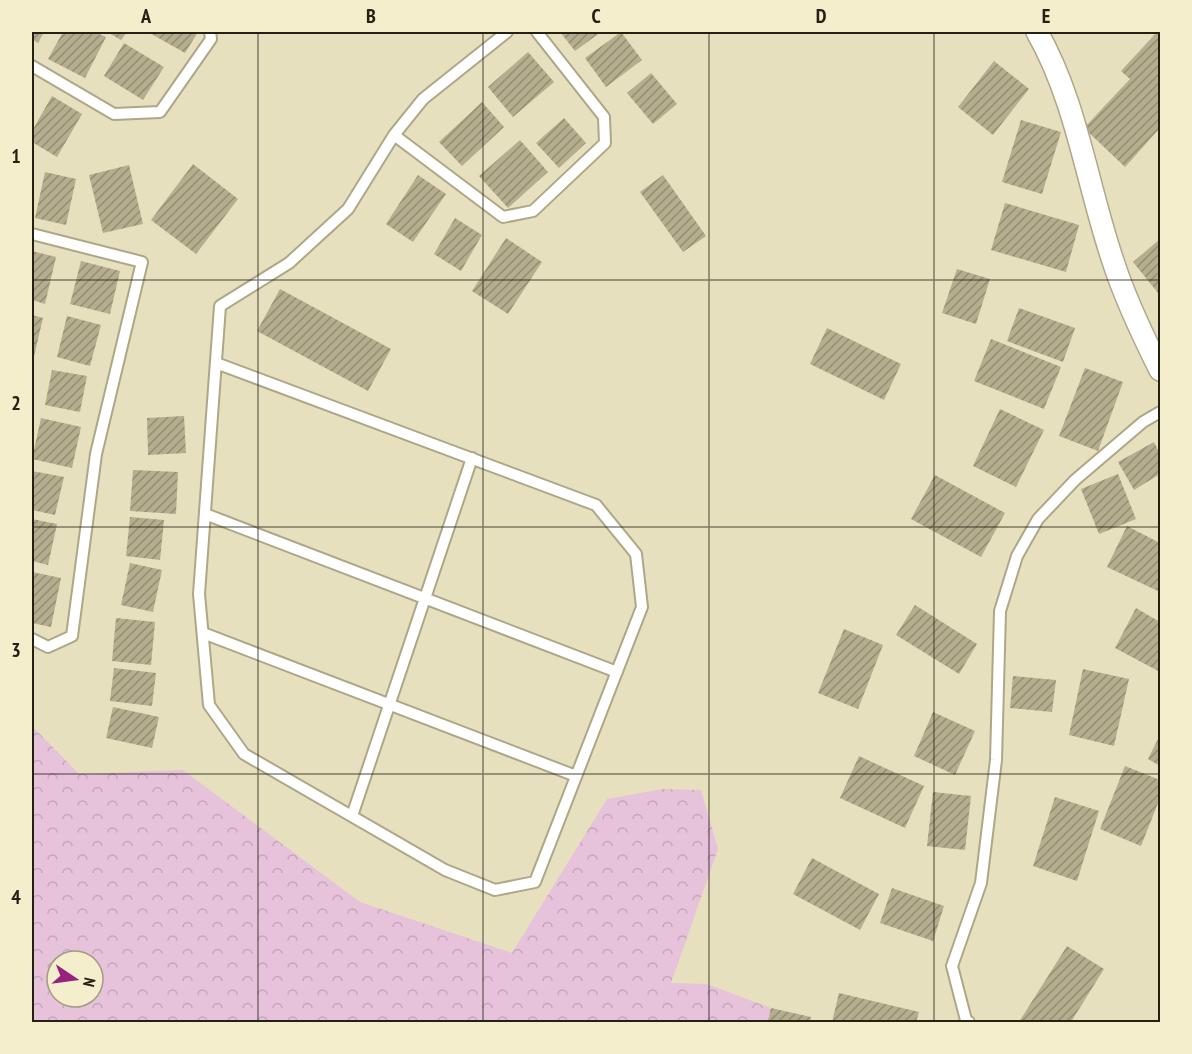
<svg xmlns="http://www.w3.org/2000/svg" width="1192" height="1054" font-family="'PT Sans Narrow',sans-serif">
  <style>
    .forest { fill: url(#forest-crowns); fill-rule: evenodd }
    .building { fill: url(#building-hatch) }
    .lines { fill: none; stroke-linecap: round; stroke-linejoin: round }
    .service-casing { stroke: #aea787; stroke-width: 14 }
    .minor-casing { stroke: #aea787; stroke-width: 24 }
    .service { stroke: #fff; stroke-width: 10 }
    .minor { stroke: #fff; stroke-width: 21 }
    .grid { fill: none; stroke: #242114; stroke-width: 1.5; stroke-opacity: 0.55 }
    .neatline { fill: none; stroke: #242114; stroke-width: 2 }
    .grid-label { font-size: 20px; text-anchor: middle; font-weight: bold; fill: #242114 }
  </style>
  <defs>
    <pattern id="forest-crowns" width="20" height="18" patternUnits="userSpaceOnUse" patternTransform="scale(1.5)"><rect width="20" height="18" fill="#e6c2db"/><path d="M2 6a3 3 0 1 1 6 0M12 15a3 3 0 1 1 6 0" fill="none" stroke="#c5a6bb"/></pattern>
    <pattern id="building-hatch" width="6" height="6" patternUnits="userSpaceOnUse" patternTransform="scale(1.5)"><rect width="6" height="6" fill="#b5ae8e"/><path d="M-1 1l2-2M0 6l6-6M5 7l2-2" fill="none" stroke="#938d73"/></pattern>
  </defs>
  <rect width="100%" height="100%" fill="#e7e0bf"/>
  <path class="forest" d="M32 726 79 774 183 770 360 902 512 953 607 799 663 789 701 790 718 849 671 983 707 984 771 1008 773 1022H32ZM57 961H93V997H57Z"/>
  <path class="building" d="M32 32H44L38 43 32 39Z
    M63 32H95L106 37 85 78 48 59Z
    M107 32H127L121 40Z
    M148 32H198L185 53Z
    M560 32H601L575 51Z
    M621 32 642 60 606 87 585 58Z
    M1157 32H1160V128L1125 167 1084 128 1130 79 1121 71Z
    M124 43 164 67 143 100 104 76Z
    M528 52 554 82 513 117 488 87Z
    M994 61 1029 89 993 135 958 107Z
    M651 73 677 104 653 124 627 93Z
    M52 96 82 114 57 157 32 142V131Z
    M482 102 504 127 462 166 439 142Z
    M564 118 586 143 559 168 536 143Z
    M1021 120 1061 132 1042 194 1002 182Z
    M520 140 548 172 508 208 479 176Z
    M193 164 238 199 196 254 151 220Z
    M129 165 143 224 103 233 89 175Z
    M45 172 76 179 66 225 35 218Z
    M418 175 446 194 413 242 386 224Z
    M663 175 706 236 683 252 640 192Z
    M1005 203 1079 225 1066 272 991 250Z
    M455 218 482 235 461 271 434 254Z
    M506 238 542 262 508 314 472 291Z
    M1160 239V291L1158 293 1133 262Z
    M32 251 56 257 45 304 32 300Z
    M81 261 120 271 110 314 70 304Z
    M957 269 990 279 976 324 942 313Z
    M280 289 391 349 368 391 257 331Z
    M1019 308 1075 328 1063 362 1007 341Z
    M32 315 43 318 32 365Z
    M67 316 101 325 90 366 57 357Z
    M827 328 901 364 884 400 810 364Z
    M991 339 1061 367 1044 409 974 381Z
    M1085 368 1123 382 1098 451 1059 436Z
    M52 370 87 376 80 412 45 405Z
    M1000 409 1044 430 1016 487 973 466Z
    M184 416 186 453 148 455 147 418Z
    M41 418 81 427 72 468 32 459Z
    M1154 442 1160 454V474L1134 490 1118 462Z
    M133 470 178 472 176 514 130 511Z
    M32 471 64 477 55 515 32 510Z
    M1118 474 1136 519 1099 534 1081 489Z
    M935 475 1005 513 981 557 911 519Z
    M130 517 164 520 160 560 126 556Z
    M32 519 57 524 48 565 32 561Z
    M1127 526 1160 543V592L1107 567Z
    M130 563 162 570 153 612 121 605Z
    M32 572 61 578 51 627 32 623Z
    M915 605 977 644 959 674 896 635Z
    M1136 608 1160 622V672L1115 648Z
    M116 618 155 622 151 665 112 661Z
    M844 629 883 645 858 709 818 693Z
    M114 668 156 673 152 706 110 701Z
    M1083 669 1129 679 1114 746 1069 735Z
    M1013 676 1056 680 1052 712 1010 708Z
    M113 707 159 717 152 748 106 738Z
    M933 712 975 731 955 775 914 756Z
    M1160 735V766L1148 759Z
    M859 756 924 786 905 828 840 798Z
    M1125 766 1160 780V798L1141 846 1100 829Z
    M933 792 971 796 965 850 927 846Z
    M1055 797 1099 811 1077 881 1033 866Z
    M812 858 879 894 860 930 793 894Z
    M892 888 944 906 933 941 880 923Z
    M1067 946 1104 969 1071 1022H1019Z
    M839 993 919 1012 916 1022H832Z
    M771 1008 811 1017 810 1022H768Z"/>
  <g class="lines">
    <g class="service-casing">
      <path id="service" d="M32 66 114 114 160 112 211 39 210 32
        M394 135 503 217 533 211 605 143 604 117 537 32
        M32 234 142 262 96 454 72 636 48 647 32 639
        M216 363 596 505 636 554 642 607 535 882 495 890 445 870 244 754 209 705 199 594 220 306 289 263 348 209 394 135 423 99 507 32
        M205 514 617 672
        M203 633 576 776
        M352 816 472 458
        M969 1022 966 1020 952 966 981 883 996 760 1000 611 1017 556 1038 519 1075 480 1143 422 1160 412"/>
    </g>
    <g class="minor-casing">
      <path id="minor" d="M1037 32C1077 102 1087 185 1113 261 1125 299 1143 336 1160 370"/>
    </g>
    <use href="#service" class="service"/>
    <use href="#minor" class="minor"/>
  </g>
  <path class="grid" d="M258 32V1022M483 32V1022M709 32V1022M934 32V1022M32 280H1160M32 527H1160M32 774H1160"/>
  <rect width="1192" height="1054" fill="none" stroke="#f5eecc" stroke-width="66"/>
  <g transform="translate(75 979) rotate(103)"><circle r="28" fill="#f5eecc" stroke="#a19c82" stroke-width="1.5"/>
  <path d="M0-4.5L10 22L0 15L-10 22Z" fill="#952280"/>
  <text y="-9" font-size="16" font-weight="bold" text-anchor="middle" fill="#242114">N</text>
  </g>
  <rect x="33" y="33" width="1126" height="988" class="neatline"/>
  <g class="grid-label">
    <text x="146" y="23">A</text>
    <text x="371" y="23">B</text>
    <text x="596" y="23">C</text>
    <text x="821" y="23">D</text>
    <text x="1046" y="23">E</text>
    <text x="16" y="163">1</text>
    <text x="16" y="410">2</text>
    <text x="16" y="657">3</text>
    <text x="16" y="904">4</text>
  </g>
</svg>
